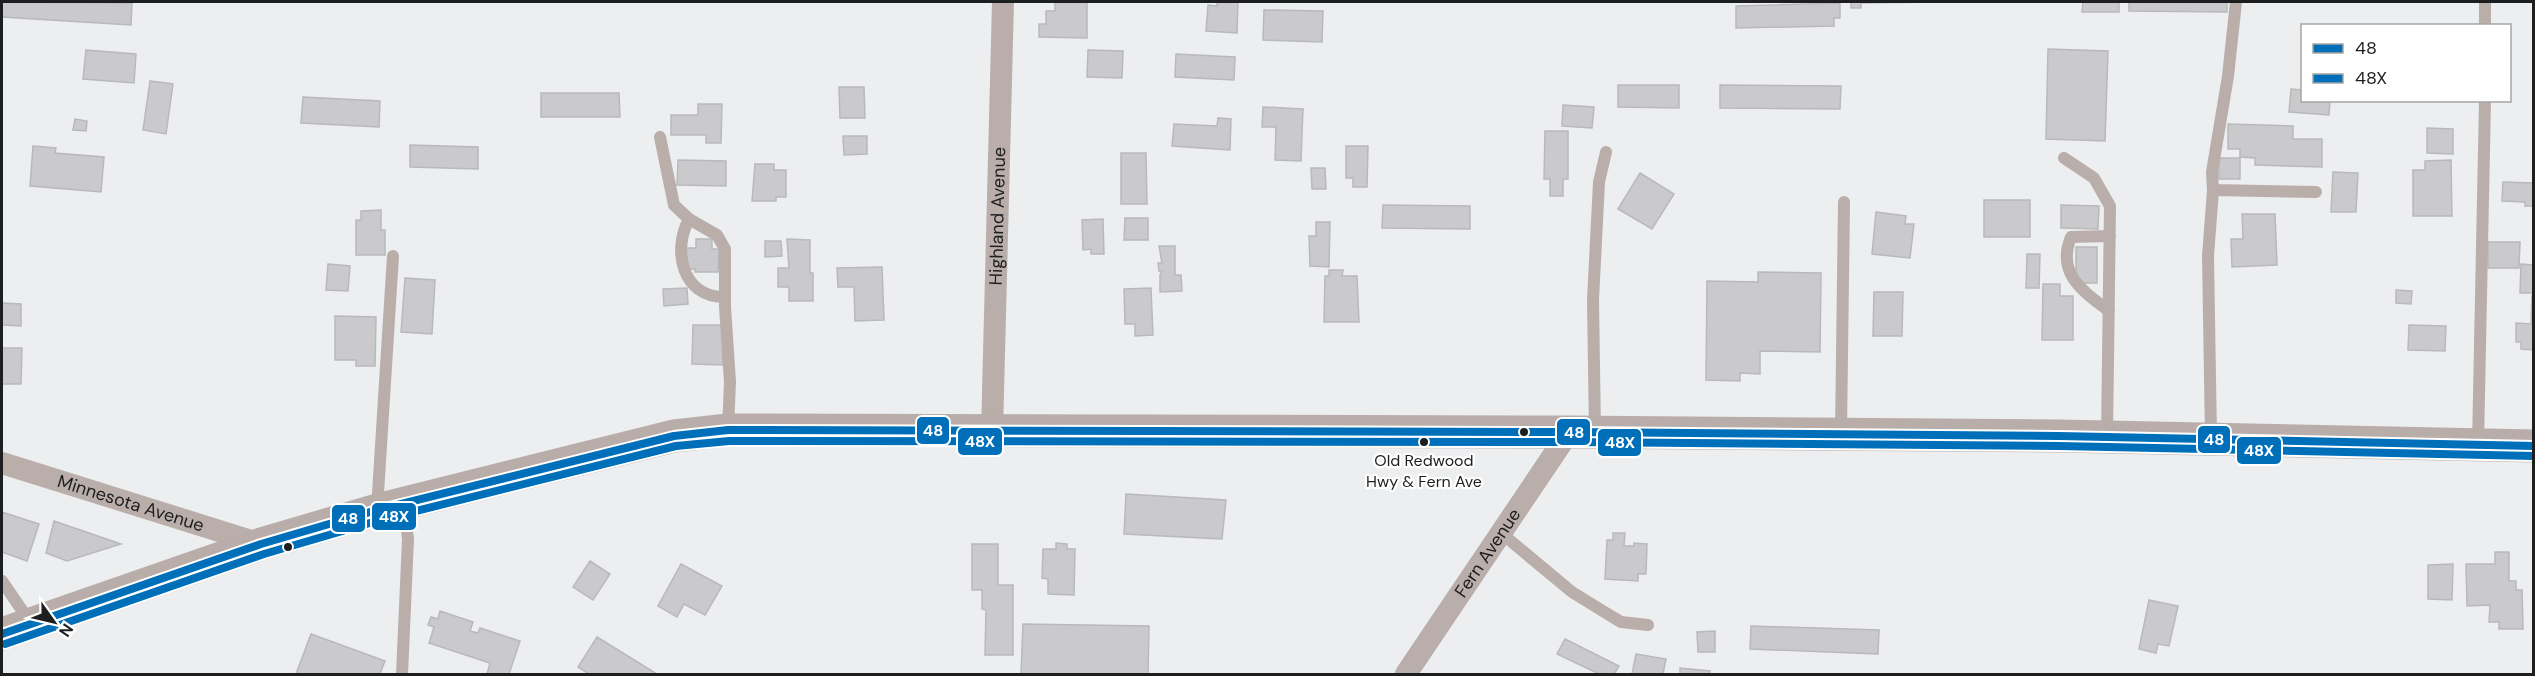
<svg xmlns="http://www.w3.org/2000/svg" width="2535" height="676" font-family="'DM Sans',sans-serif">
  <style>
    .building { fill: #cacacc; stroke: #b9b9bb; stroke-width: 1.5 }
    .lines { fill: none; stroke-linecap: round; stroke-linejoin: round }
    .lane { stroke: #baaeab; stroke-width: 12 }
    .street { stroke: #baaeab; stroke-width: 22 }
    .secondary { stroke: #b9adaa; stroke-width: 33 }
    .bus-1-casing { stroke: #fff; stroke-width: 12 }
    .bus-2-casing { stroke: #fff; stroke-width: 12 }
    .bus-1 { stroke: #006fba; stroke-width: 8 }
    .bus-2 { stroke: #006fba; stroke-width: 8 }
    .bus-dot { fill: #1d1e1f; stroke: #fff; stroke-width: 2 }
    .labels { text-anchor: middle; stroke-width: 4.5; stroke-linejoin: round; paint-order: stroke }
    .bus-label { font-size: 16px; fill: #1d1e1f; stroke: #fff }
    .street-label { font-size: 18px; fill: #1d1e1f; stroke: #fff }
    .line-badge { stroke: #fff; stroke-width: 2 }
    .badge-label { font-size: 16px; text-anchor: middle; font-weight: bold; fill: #fff }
  </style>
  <rect width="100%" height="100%" fill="#eceef0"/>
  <path class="building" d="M2 2 132 3 131 25 2 17Z
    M1055 2H1087V38L1039 37V24H1046V11H1055Z
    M1217 2H1238L1237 33 1206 31 1208 5 1217 6Z
    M1851 2H1934L1861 3V8H1851Z
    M2083 2H2119V12H2082Z
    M2129 2H2227V12L2129 11Z
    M1840 3V18H1834V26L1736 28V6Z
    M1264 10 1323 11 1322 42 1263 40Z
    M2048 49 2108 51 2105 141 2046 139Z
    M86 50 136 54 134 83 83 79Z
    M1088 50 1123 51 1122 78 1087 77Z
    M1176 54 1235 57 1234 80 1175 77Z
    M150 81 173 84 166 134 143 130Z
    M1618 85H1679V108L1618 107Z
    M1720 85 1841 86 1840 109 1720 108Z
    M839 87H864L865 118H840Z
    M2291 89 2302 90V100H2330L2329 115 2289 112Z
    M541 93H619L620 117H541Z
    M303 97 380 101 379 127 301 123Z
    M698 104H722L721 143H706V135H671V115H698Z
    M1563 105 1594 107 1592 128 1562 126Z
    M1263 107 1303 109 1301 161 1275 160 1276 127H1262Z
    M1218 118 1231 119 1230 150 1172 146 1174 124 1217 126Z
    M75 119 87 121 86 131 73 130Z
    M2228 124 2293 126V139H2322V167L2255 165V158L2240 157V149H2228Z
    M2427 128 2453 129V154L2427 153Z
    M1545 131H1568V179H1563V196H1550V179H1544Z
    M843 136H867V154L844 155Z
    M410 145 478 147V169L410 167Z
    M33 146 56 148 55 153 104 157 101 192 30 186Z
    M1346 146H1368L1367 187H1353V178H1346Z
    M1121 153H1146L1147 204H1121Z
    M2219 158H2240V179H2219Z
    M678 160 726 161V186L677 185Z
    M2451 160 2452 216H2413V170H2425V161Z
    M755 164H774V170H786V197H776V201H752Z
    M1311 168H1325L1326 189H1312Z
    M2333 172 2358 173 2356 212H2331Z
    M1640 173 1674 194 1652 229 1618 209Z
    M2503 182 2534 183V206H2525V202L2502 201Z
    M1984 200H2030V237H1984Z
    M1383 205 1470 206V229L1382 228Z
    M2061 205 2099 206 2098 229 2061 228Z
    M381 210V230H385V255H356V220H361V211Z
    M1876 212 1906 216 1905 224H1914L1910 258 1872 254Z
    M2242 214H2275L2277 265 2232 267 2231 239H2243Z
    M1125 218H1148V240H1124Z
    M1103 219 1104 254H1091V249L1083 250 1082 220Z
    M1316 222H1330L1329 267 1310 266 1309 236H1316Z
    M696 239H712V249H719L718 272H695V269H686V248H696Z
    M787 239 810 240V273H813V301H789V287H778V268H789Z
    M765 241H781L782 256 765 257Z
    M2488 242H2520L2519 268H2488Z
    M1159 246H1175V275H1181L1182 291 1160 292V275L1162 271H1159L1158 263H1162Z
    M2076 247H2097V283H2076Z
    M2027 254H2040L2039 288H2026Z
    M328 264 350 266 348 291 326 290Z
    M2521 264 2534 265V293H2520Z
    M882 267 884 320 855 321 854 287H838L837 268Z
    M1329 270H1343L1342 276H1357L1359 322H1324L1325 276H1329Z
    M1758 272 1821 273 1820 352 1760 351V374L1740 373V381L1706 380 1707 281 1758 282Z
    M405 278 435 280 432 334 401 332Z
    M2043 284H2060V296H2073V340H2042Z
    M687 288 688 304 664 306 663 289Z
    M1151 288 1153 335 1135 336V324H1125L1124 289Z
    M2396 290 2412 291 2411 304 2396 303Z
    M1874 292H1903L1902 336H1873Z
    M2532 295 2534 350 2521 349V342H2516V323L2531 324Z
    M2 303 21 304V326L2 325Z
    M335 316 376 317 375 366H356V360H335Z
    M693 325H723V365L692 364Z
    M2409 325 2446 326 2445 351 2408 350Z
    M2 348H22L21 384H2Z
    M1126 494 1226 500 1222 539 1124 534Z
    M2 512 39 524 27 561 2 552Z
    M54 521 121 544 67 561 46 553Z
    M1613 533H1625L1624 546H1634V543L1647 544 1646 574H1638V581L1605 579 1607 540H1613Z
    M1056 543 1067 544V549H1075L1074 595 1048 594V579L1042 578 1043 549H1056Z
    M972 544H998V585H1013V655H985L986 610 982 609V590H972Z
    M2495 552H2509V581H2516V590H2522L2523 629H2499V622H2489L2490 605 2467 606 2466 564H2495Z
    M590 561 610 574 593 600 573 587Z
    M681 564 722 586 705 615 684 604 677 617 658 606Z
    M2453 564 2452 600 2428 599V565Z
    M2149 600 2178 606 2169 646 2158 644 2156 653 2139 649Z
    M440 611 473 622 470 631 478 633 480 628 520 641 509 674H487L490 663 429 643 434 627 428 625 431 617 438 619Z
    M1023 624 1149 626 1148 674H1021Z
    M1751 626 1879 630 1878 654 1750 649Z
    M1715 631V652H1698L1697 632Z
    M311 634 385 661 380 674H296Z
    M597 637 657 674H589L578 667Z
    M1565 639 1619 666 1614 674H1599L1557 654Z
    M1636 654 1666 659 1663 674H1632Z
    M1680 668 1710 671V674H1680Z"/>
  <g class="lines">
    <path class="lane" d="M2485 2V26
      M660 137 674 205 689 219 717 235 725 249V307L730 382 728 429
      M2064 158 2094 178 2110 206 2107 436
      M2213 190 2316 192
      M689 219C672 251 682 297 725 297
      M2109 311C2083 291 2056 274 2071 237L2110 236
      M1595 432 1593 300 1599 182 1606 152
      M1841 432 1844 202
      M2211 438 2208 256 2213 190 2212 172 2228 76 2236 2
      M2478 444 2485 100
      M377 509 393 256
      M1501 533 1572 592 1606 613 1621 622 1648 625
      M2 581 30 622
      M402 674 408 539 404 506"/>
    <g class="street">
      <path id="s1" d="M992 432 1003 2"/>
      <path id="s2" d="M2 463 261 544"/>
      <path id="s3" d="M1406 674 1569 432"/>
    </g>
    <path class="secondary" d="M2 634 261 544 377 510 674 436 728 430 1569 432 2059 436 2534 446"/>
    <g class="bus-1-casing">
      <path id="bus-1" d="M2 634 261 544 377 510 674 436 728 430 1569 432 2059 436 2534 446"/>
    </g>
    <g class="bus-2-casing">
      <path id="bus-2" d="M5 644 264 554 380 520 676 446 729 441 1569 442 2059 446 2534 456"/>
    </g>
    <use href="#bus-1" class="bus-1"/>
    <use href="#bus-2" class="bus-2"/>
  </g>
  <g class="bus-dot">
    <circle cx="1524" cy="432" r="5"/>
    <circle cx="1424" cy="442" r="5"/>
    <circle cx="288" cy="547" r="5"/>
  </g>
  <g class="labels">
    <g class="bus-label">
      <text x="1424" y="466">Old Redwood<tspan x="1424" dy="21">Hwy &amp; Fern Ave</tspan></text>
    </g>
    <g class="street-label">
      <text dy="6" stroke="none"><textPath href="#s1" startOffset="216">Highland Avenue</textPath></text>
      <text dy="6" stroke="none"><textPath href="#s2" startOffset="135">Minnesota Avenue</textPath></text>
      <text dy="6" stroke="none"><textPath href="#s3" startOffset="146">Fern Avenue</textPath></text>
    </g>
  </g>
  <g class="line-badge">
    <rect x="916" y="416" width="34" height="29" rx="6" fill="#006fba"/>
    <rect x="1556" y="418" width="35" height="28" rx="6" fill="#006fba"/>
    <rect x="2197" y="425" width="34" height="29" rx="6" fill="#006fba"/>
    <rect x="957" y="427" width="46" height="29" rx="6" fill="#006fba"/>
    <rect x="1597" y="428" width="45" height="29" rx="6" fill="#006fba"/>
    <rect x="2236" y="436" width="46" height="29" rx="6" fill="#006fba"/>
    <rect x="371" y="502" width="46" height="29" rx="6" fill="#006fba"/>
    <rect x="331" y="504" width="35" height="29" rx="6" fill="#006fba"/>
  </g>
  <g class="badge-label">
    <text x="933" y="436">48</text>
    <text x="1574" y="438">48</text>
    <text x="2214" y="445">48</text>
    <text x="980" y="447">48X</text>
    <text x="1620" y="448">48X</text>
    <text x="2259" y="456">48X</text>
    <text x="394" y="522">48X</text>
    <text x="348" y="524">48</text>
  </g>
  <rect width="2535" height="676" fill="none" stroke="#1d1e1f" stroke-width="6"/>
  <rect x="2301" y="24" width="210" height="78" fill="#ffffff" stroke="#a5a5a5" stroke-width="1.5"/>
  <rect x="2313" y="44" width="30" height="9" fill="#006fba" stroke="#a5a5a5" stroke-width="1.5"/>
  <text x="2355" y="54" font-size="18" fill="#1d1e1f">48</text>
  <rect x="2313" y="74" width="30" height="9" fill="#006fba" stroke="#a5a5a5" stroke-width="1.5"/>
  <text x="2355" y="84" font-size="18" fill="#1d1e1f">48X</text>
  <g transform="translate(54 622) rotate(124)" stroke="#ffffff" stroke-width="4.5" paint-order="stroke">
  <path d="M0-4.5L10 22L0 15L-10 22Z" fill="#1d1e1f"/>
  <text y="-9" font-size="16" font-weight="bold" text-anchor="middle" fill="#1d1e1f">N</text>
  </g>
</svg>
